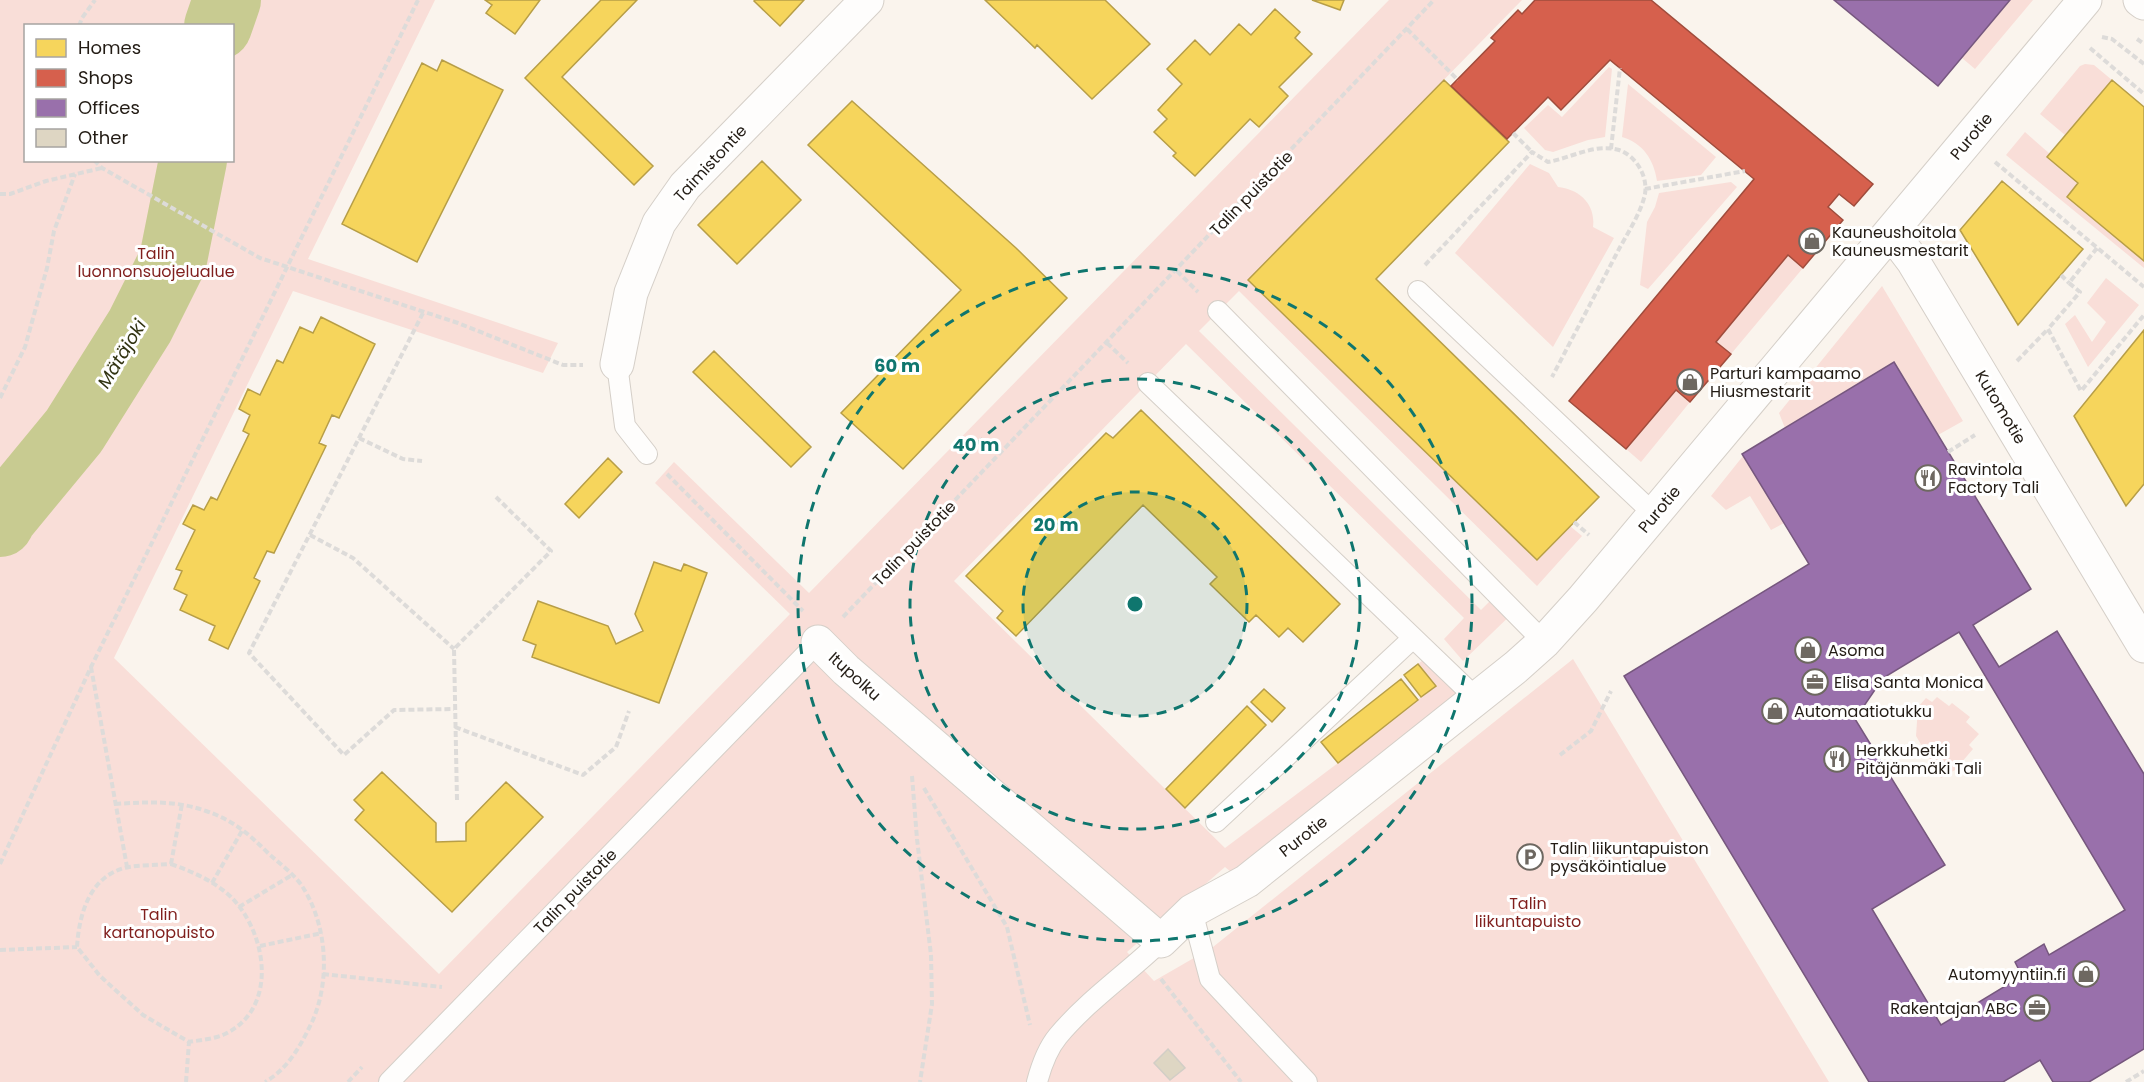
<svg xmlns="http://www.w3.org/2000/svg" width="2144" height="1082" font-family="Poppins,sans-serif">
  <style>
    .green { fill: #f9ded8; fill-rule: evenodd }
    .homes { fill: #f6d55c; stroke: #b79e47; stroke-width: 1.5 }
    .shops { fill: #d6604d; stroke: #a04c3c; stroke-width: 1.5 }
    .offices { fill: #9970ab; stroke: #76577e; stroke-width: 1.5; fill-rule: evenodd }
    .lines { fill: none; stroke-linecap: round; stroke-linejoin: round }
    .river { stroke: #c8cb91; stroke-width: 68 }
    .building { fill: #ded6c3; stroke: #d2cec6; stroke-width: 1.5 }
    .service-casing { stroke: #d5cfc8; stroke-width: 22 }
    .minor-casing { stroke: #d5cfc8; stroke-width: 35 }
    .secondary-casing { stroke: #d5cfc8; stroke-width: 35 }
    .path { stroke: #dddbd9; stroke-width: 4; stroke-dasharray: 6 3; stroke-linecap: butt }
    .service { stroke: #fefdfc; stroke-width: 20 }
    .minor { stroke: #fefdfc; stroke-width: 33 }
    .secondary { stroke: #fefdfc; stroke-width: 33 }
    .ring { fill: none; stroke: #0f766e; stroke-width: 3; stroke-dasharray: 10 8 }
    .labels { text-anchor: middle; stroke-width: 6; stroke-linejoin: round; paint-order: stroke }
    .street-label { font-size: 16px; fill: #231c15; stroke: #fff }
    .poi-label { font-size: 16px; fill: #231c15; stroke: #fff; text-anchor: start }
    .park-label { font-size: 16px; fill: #801f1d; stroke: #fff }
    .water-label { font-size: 18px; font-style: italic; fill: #323412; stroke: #fff }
    .centre { fill: #0f766e; stroke: #fff; stroke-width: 3 }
    .ring-label { font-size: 18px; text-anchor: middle; font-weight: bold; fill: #0f766e; stroke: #fff; stroke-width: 6; stroke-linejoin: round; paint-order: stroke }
  </style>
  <rect width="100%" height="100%" fill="#faf4ed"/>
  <path class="green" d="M0 0H435L308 259 558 343 543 373 293 291 114 658 439 974 790 614 655 483 674 462 809 593 1389 0H1522L1248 280 1536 560 1570 526 1582 536 1537 586 1239 291 1199 331 1481 610 1503 588 1520 606 1463 661 1444 639 1464 618 1186 344 954 581 1225 848 1338 763 1435 686 1418 664 1427 657 1457 695 1231 872 1225 867 1127 952 1154 981 1213 947 1573 659 1829 1082H0ZM26 26H232V160H26Z
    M2010 0H2033L1975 69 1962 58Z
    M2085 64 2094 65 2112 80 2065 135 2040 114 2080 66Z
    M1609 67 1612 69 1605 137 1588 140 1553 152 1545 150 1524 128 1548 105 1562 117Z
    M1628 84 1716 157 1701 175 1657 181C1654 160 1643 143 1622 137Z
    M2025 132 2050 154 2048 157 2078 183 2144 261V268L2006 155Z
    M1530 164 1549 173 1558 187C1579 189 1596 204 1593 227L1614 238 1553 347 1455 253Z
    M1731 182 1737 187 1648 289 1640 285 1647 222 1655 207 1659 193Z
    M1788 255 1803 268 1731 354 1716 342Z
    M2106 278 2139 305 2088 367 2065 324 2075 315 2092 342 2106 322 2087 303Z
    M1882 286 1963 421 1938 435 1785 428 1779 413Z
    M1676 390 1690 402 1641 462 1626 449Z
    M1743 456 1784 523 1771 530 1750 496 1726 510 1711 496Z
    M1937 697 1949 706 1952 703 1970 717 1966 722 1979 734 1969 745 1973 749 1955 770 1941 778 1916 736 1918 707 1926 698 1932 702Z"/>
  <path class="homes" d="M485 0H540L515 34 486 13 492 5Z
    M601 0H637L562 77 653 166 634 185 525 78Z
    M755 0H804L780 26 754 1Z
    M985 0H1105L1150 44 1092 99 1037 45 1035 48Z
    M1312 0H1344L1340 10Z
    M1275 9 1300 32 1295 38 1312 54 1279 87 1288 96 1259 127 1250 119 1195 176 1173 156 1176 153 1154 132 1167 119 1158 110 1182 84 1167 69 1195 40 1210 55 1239 24 1251 35Z
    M442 60 503 90 417 262 342 224 422 63 437 71Z
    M1444 80 1509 142 1376 279 1599 497 1537 560 1248 280Z
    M2112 80 2144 107V261L2067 197 2078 183 2047 157Z
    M852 101 1016 248 1067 298 903 469 841 413 961 290 808 145Z
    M762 161 801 200 737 264 698 225Z
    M2002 181 2083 249 2018 325 1960 230Z
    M321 317 375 344 339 418 332 415 319 443 326 446 274 553 267 551 254 578 260 581 228 649 209 640 215 626 180 610 187 595 174 589 182 571 176 569 195 530 183 524 193 505 204 510 211 497 217 500 249 434 243 431 250 415 239 409 248 389 260 395 277 360 283 363 300 327 313 333Z
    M2144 330V484L2126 506 2074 416Z
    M714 351 811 447 791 467 693 372Z
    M1141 410 1340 604 1303 642 1288 628 1279 637 1256 615 1249 622 1210 584 1217 577 1143 505 1016 636 997 618 1003 611 966 576 1106 433 1113 438Z
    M608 458 622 472 579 518 565 504Z
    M654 562 681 571 684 564 707 573 659 703 532 657 536 645 523 640 538 601 608 626 616 644 643 631 635 614Z
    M1418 664 1436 686 1421 697 1404 675Z
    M1401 679 1418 700 1338 763 1321 742Z
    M1264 689 1285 708 1272 722 1251 702Z
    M1247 706 1266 725 1185 808 1166 789Z
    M382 772 436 823V842L466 841V823L506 782 543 817 452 912 355 820 364 810 354 800Z"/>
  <path class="shops" d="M1535 0H1651L1873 184 1854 206 1839 194 1828 207 1843 220 1803 268 1788 255 1716 342 1731 354 1690 402 1676 390 1626 449 1569 401 1754 179 1610 60 1561 110 1548 97 1507 139 1451 86 1495 41 1491 38 1518 10 1522 14Z"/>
  <path class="offices" d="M1834 0H2010L1938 86Z
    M1894 362 2031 589 1973 625 1999 667 2057 631 2144 774V1049L2089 1082H2053L2040 1060 2003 1082H1869L1624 676 1809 564 1742 454ZM1959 632 2125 910 2049 955 2044 944 2015 962 2022 976 1941 1025 1872 909 1945 865 1855 719 1883 678Z"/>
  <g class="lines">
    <path class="river" d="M218 26 227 0
      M0 523 3 517 74 431 140 326 173 260 193 160"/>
  </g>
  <path class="building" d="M1168 1049 1185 1068 1170 1080 1154 1063Z"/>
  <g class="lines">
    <g class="service-casing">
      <path id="service" d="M1418 291 1654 514
        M1218 311 1544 642
        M617 364 625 426 647 454
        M1148 383 1477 699
        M1216 822 1413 638
        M1192 911 1210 979 1307 1082
        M389 1082 818 642
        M1037 1082C1041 1067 1048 1048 1058 1036 1088 1000 1128 973 1161 941"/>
    </g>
    <g class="minor-casing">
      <path id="minor" d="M1891 232 1913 261 2144 646
        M617 364 631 293 659 223 685 186 867 0
        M818 642 846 670 1161 941 1192 911 1247 881 1516 667 1544 642 1583 599 2085 0"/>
    </g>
    <g class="secondary-casing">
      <path id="secondary" d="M2140 0 2144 3"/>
    </g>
    <path class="path" d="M79 26 82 18 95 0
      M1407 29 1458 80
      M2102 37 2112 39 2144 64
      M2137 39 2144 44
      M2090 48 2144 94
      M1513 133 1532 152
      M1611 149 1620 68
      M94 160 102 168 260 258 458 323 563 365H583
      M1995 162 2144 287
      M1645 189 1745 171
      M0 194H10L46 181 102 168
      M2097 248 2069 283 2080 292 2048 329 2081 391 2144 315
      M1425 265 1532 152 1548 162C1571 158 1595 143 1619 150 1636 156 1648 176 1645 194 1641 213 1627 234 1618 251 1596 293 1574 335 1552 377
      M1177 271 1198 292
      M2061 275 2069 283
      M423 313 249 653 344 755 394 710 454 709
      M1107 343 1128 363
      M2017 361 2048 329
      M0 398 25 347 47 268 54 231 75 174
      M359 438 403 459 422 461
      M1948 452 1975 435
      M667 474 803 611
      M1574 522 1589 535
      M310 535 353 558 454 649
      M843 617 1434 0
      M91 667 127 867
      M455 727 583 775 616 747 629 711
      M1560 755 1591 731 1611 691
      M912 776 917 839 931 955 932 1004 920 1082
      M924 788 1007 927 1030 1025
      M457 800 454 649 551 551 496 497
      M115 804C147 802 175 800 206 811 233 820 249 834 269 854 280 864 294 874 302 886 327 924 331 980 312 1022 301 1045 288 1069 265 1082
      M0 864 91 667 418 0
      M171 864C193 872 214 881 231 897 267 933 279 1008 225 1034 215 1039 200 1040 189 1042L143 1015 100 976 77 947C79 914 90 874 129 867 142 865 157 865 171 864Z
      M171 864 182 804
      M212 883 243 829
      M239 907 292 875
      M260 946 322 933
      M0 950 77 947
      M323 974 442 987
      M1161 979 1241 1082
      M186 1082 189 1042
      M348 1082 362 1067
      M2126 1082 2144 1071"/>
    <use href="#service" class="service"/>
    <use href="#minor" class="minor"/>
    <use href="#secondary" class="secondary"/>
  </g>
  <circle cx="1135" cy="604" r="112" fill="#0f766e" fill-opacity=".12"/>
  <g class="ring">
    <circle cx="1135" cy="604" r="112"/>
    <circle cx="1135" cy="604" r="225"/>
    <circle cx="1135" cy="604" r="337"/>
  </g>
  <defs>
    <g id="shop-ring" transform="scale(1.35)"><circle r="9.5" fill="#fff" stroke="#6e6861" stroke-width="1.5"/><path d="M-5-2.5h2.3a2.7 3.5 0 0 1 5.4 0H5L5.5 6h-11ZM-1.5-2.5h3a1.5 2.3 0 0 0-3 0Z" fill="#6e6861"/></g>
    <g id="restaurant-ring" transform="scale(1.35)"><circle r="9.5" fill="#fff" stroke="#6e6861" stroke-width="1.5"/><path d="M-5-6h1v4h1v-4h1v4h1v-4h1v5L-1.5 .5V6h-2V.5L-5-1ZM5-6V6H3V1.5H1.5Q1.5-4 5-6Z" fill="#6e6861"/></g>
    <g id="office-ring" transform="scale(1.35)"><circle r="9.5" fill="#fff" stroke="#6e6861" stroke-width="1.5"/><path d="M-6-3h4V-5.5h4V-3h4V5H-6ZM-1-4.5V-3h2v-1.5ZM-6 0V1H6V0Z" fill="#6e6861"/></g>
    <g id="parking-ring" transform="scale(1.35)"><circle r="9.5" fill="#fff" stroke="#6e6861" stroke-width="1.5"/><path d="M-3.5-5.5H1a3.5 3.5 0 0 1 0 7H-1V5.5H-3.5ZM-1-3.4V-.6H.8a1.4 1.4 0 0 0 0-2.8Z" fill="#6e6861"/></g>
  </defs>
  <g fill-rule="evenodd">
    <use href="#shop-ring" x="1812" y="241"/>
    <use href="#shop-ring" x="1690" y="382"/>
    <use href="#restaurant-ring" x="1928" y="478"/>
    <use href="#shop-ring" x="1808" y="650"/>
    <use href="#office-ring" x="1815" y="682"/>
    <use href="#shop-ring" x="1775" y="711"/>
    <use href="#restaurant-ring" x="1837" y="759"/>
    <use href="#parking-ring" x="1530" y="857"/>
    <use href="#shop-ring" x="2086" y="974"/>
    <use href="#office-ring" x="2037" y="1008"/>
  </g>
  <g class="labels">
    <g class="street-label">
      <text transform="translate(1971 136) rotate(-50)" y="6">Purotie</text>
      <text transform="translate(710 163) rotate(-47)" y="6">Taimistontie</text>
      <text transform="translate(1251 193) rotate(-46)" y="6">Talin puistotie</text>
      <text transform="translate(2001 407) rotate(59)" y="6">Kutomotie</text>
      <text transform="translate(1659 509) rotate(-50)" y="6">Purotie</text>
      <text transform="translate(914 543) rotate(-46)" y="6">Talin puistotie</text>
      <text transform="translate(855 676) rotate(42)" y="6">Itupolku</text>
      <text transform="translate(1303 836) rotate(-38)" y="6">Purotie</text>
      <text transform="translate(575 891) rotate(-46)" y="6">Talin puistotie</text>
    </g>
    <g class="poi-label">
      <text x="1832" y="238">Kauneushoitola<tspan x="1832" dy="18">Kauneusmestarit</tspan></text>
      <text x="1710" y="379">Parturi kampaamo<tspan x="1710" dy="18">Hiusmestarit</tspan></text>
      <text x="1948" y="475">Ravintola<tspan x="1948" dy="18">Factory Tali</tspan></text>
      <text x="1828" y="656">Asoma</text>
      <text x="1834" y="688">Elisa Santa Monica</text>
      <text x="1794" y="717">Automaatiotukku</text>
      <text x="1856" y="756">Herkkuhetki<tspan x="1856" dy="18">Pitäjänmäki Tali</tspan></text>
      <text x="1550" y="854">Talin liikuntapuiston<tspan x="1550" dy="18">pysäköintialue</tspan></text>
      <text x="2066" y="980" text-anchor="end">Automyyntiin.fi</text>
      <text x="2018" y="1014" text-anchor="end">Rakentajan ABC</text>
    </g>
    <g class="park-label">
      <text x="156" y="259">Talin<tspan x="156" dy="18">luonnonsuojelualue</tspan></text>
      <text x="1528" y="909">Talin<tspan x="1528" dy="18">liikuntapuisto</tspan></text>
      <text x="159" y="920">Talin<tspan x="159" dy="18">kartanopuisto</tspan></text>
    </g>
    <g class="water-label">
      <text transform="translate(122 354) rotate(-59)" y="6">Mätäjoki</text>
    </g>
  </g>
  <circle cx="1135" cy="604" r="9" class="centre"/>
  <g class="ring-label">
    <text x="897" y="372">60 m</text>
    <text x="976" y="451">40 m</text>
    <text x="1056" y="531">20 m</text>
  </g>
  <rect x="24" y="24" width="210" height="138" fill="#ffffff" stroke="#a7a4a1" stroke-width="1.5"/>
  <rect x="36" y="39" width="30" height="18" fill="#f6d55c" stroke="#a7a4a1" stroke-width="1.5"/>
  <text x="78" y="54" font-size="18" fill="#231c15">Homes</text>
  <rect x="36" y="69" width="30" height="18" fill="#d6604d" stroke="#a7a4a1" stroke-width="1.5"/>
  <text x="78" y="84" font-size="18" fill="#231c15">Shops</text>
  <rect x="36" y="99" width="30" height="18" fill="#9970ab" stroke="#a7a4a1" stroke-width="1.5"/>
  <text x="78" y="114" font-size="18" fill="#231c15">Offices</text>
  <rect x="36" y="129" width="30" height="18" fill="#ded6c3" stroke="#a7a4a1" stroke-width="1.5"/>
  <text x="78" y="144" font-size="18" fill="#231c15">Other</text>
</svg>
